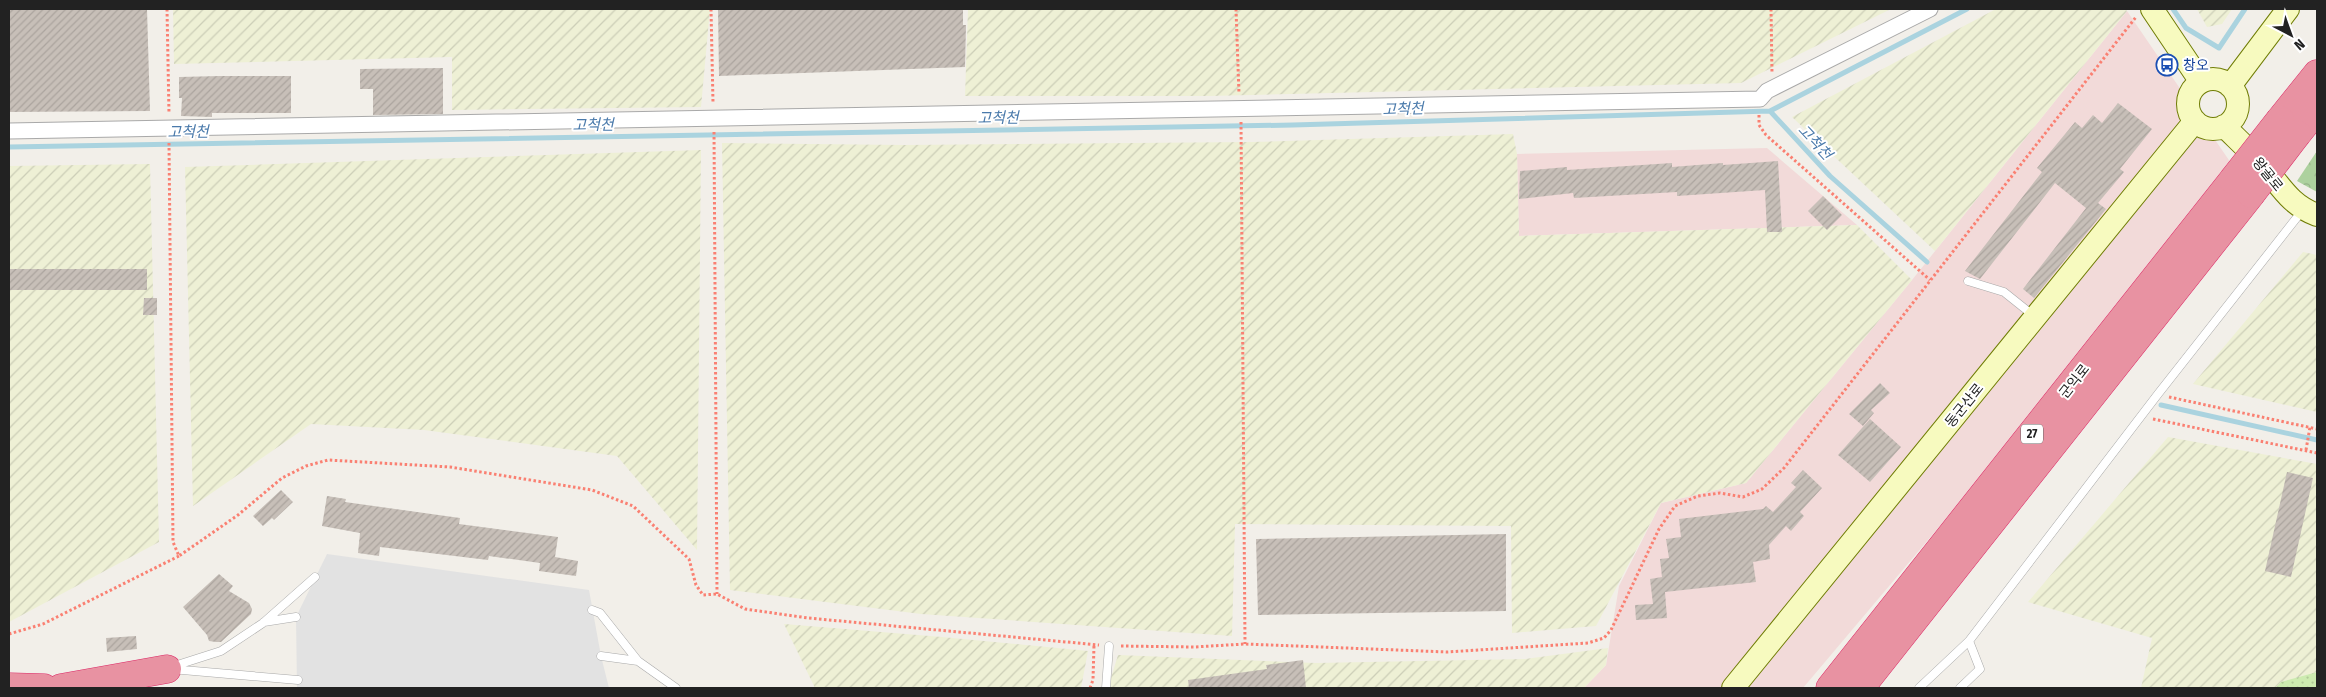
<svg xmlns="http://www.w3.org/2000/svg" width="2326" height="697" font-family="'Fira Sans Condensed','Noto Sans KR',sans-serif">
  <style>
    .commercial { fill: #f2dad9 }
    .farmland { fill: url(#farmland-furrows) }
    .grass { fill: url(#grass-dots) }
    .forest { fill: url(#forest-crowns) }
    .parking { fill: #e2e2e2 }
    .lines { fill: none; stroke-linecap: round; stroke-linejoin: round }
    .stream { stroke: #aad3df; stroke-width: 5 }
    .building { fill: url(#building-hatch) }
    .lane-casing { stroke: #a9a9a9; stroke-width: 9 }
    .street-casing { stroke: #a9a9a9; stroke-width: 17 }
    .secondary-casing { stroke: #707d05; stroke-width: 24 }
    .highway-casing { stroke: #dc2a67; stroke-width: 29 }
    .path { stroke: #fa8072; stroke-width: 3; stroke-dasharray: 2.5 2.5; stroke-linecap: butt }
    .lane { stroke: #fff; stroke-width: 8 }
    .street { stroke: #fff; stroke-width: 15 }
    .secondary { stroke: #f7fabf; stroke-width: 22 }
    .highway { stroke: #e892a2; stroke-width: 28 }
    .highway-bridge-casing { stroke: #dc2a67; stroke-width: 29; stroke-linecap: butt }
    .highway-bridge { stroke: #e892a2; stroke-width: 28 }
    .labels { text-anchor: middle; stroke-width: 4; stroke-linejoin: round; paint-order: stroke }
    .shield { fill: #fff; stroke: #646464; stroke-width: 1 }
    .shield-label { font-size: 12px; font-weight: bold; fill: #222 }
    .transit-label { font-size: 14px; fill: #164399; stroke: #fff; text-anchor: start }
    .street-label { font-size: 14px; fill: #222; stroke: #fff }
    .water-label { font-size: 15px; font-style: italic; fill: #4a7aab; stroke: #fff }
  </style>
  <defs>
    <pattern id="farmland-furrows" width="10" height="10" patternUnits="userSpaceOnUse" patternTransform="scale(1.25)"><rect width="10" height="10" fill="#eef0d5"/><path d="M-1 1l2-2M0 10L10 0M9 11l2-2" fill="none" stroke="#ccceb7"/></pattern>
    <pattern id="grass-dots" width="8" height="8" patternUnits="userSpaceOnUse" patternTransform="scale(1.25)"><rect width="8" height="8" fill="#cdebb0"/><path d="M2 2h.1M6 6h.1" fill="none" stroke="#b0c997" stroke-width="1.8" stroke-linecap="round"/></pattern>
    <pattern id="forest-crowns" width="20" height="18" patternUnits="userSpaceOnUse" patternTransform="scale(1.25)"><rect width="20" height="18" fill="#add19e"/><path d="M2 6a3 3 0 1 1 6 0M12 15a3 3 0 1 1 6 0" fill="none" stroke="#95b388"/></pattern>
    <pattern id="building-hatch" width="6" height="6" patternUnits="userSpaceOnUse" patternTransform="scale(1.25)"><rect width="6" height="6" fill="#c7bfb8"/><path d="M-1 1l2-2M0 6l6-6M5 7l2-2" fill="none" stroke="#aba49e"/></pattern>
  </defs>
  <rect width="100%" height="100%" fill="#f2efe9"/>
  <path class="commercial" d="M2127 11 2235 169 2112 322 1803 688H1584L1606 665 1619 586 1661 503 1746 483 1912 280Z
    M1767 148 1857 225 1519 236 1517 154Z"/>
  <path class="farmland" d="M173 9H710L701 107 452 110V57L174 64Z
    M968 9H1891L1741 83 1209 96H965Z
    M1996 9H2125L2127 11 1935 251 1792 117Z
    M2197 9H2232L2222 24 2207 27Z
    M1513 134 1517 154 1519 236 1857 225 1912 280 1746 483 1661 503 1596 626 1512 633 1511 526 1235 524 1232 636 921 614 730 590 722 143 905 145 1252 142Z
    M701 150 697 550 617 456 424 430 311 424 193 506 185 167Z
    M150 164 159 542 9 622V166Z
    M2303 252 2317 255V412L2193 384Z
    M2168 437 2317 464V672L2281 682 2275 688H2141L2152 638 2028 602Z
    M784 624 942 637 1088 651 1081 688H815Z
    M1608 648 1606 665 1584 688H1108L1118 655 1316 663 1525 659Z"/>
  <path class="grass" d="M2317 672V688H2275L2281 682Z"/>
  <path class="forest" d="M2317 151V192L2297 181Z"/>
  <path class="parking" d="M327 554 589 590 601 656 609 688H297L296 617Z"/>
  <g class="lines">
    <path class="stream" d="M2173 9 2186 28 2219 48 2245 9
      M1770 111 1967 9
      M9 147 1293 125 1770 111 1830 176 1927 262
      M2161 405 2317 440"/>
  </g>
  <path class="building" d="M9 9H147L150 111 9 112Z
    M718 9H963V25H966L965 67 719 76Z
    M443 68V114L373 115V89H360V69Z
    M220 76H291V113H212V117L181 116 182 98H179V77Z
    M2118 103 2152 129 2120 169 2124 172 2098 203 2106 209 2034 298 2023 289 2086 208 2055 183 1980 279 1965 271 2042 172 2037 168 2075 122 2082 128 2093 115 2102 123Z
    M1778 161 1782 232H1767L1765 190 1677 196V192L1574 198 1573 193 1519 199 1520 171 1567 167V170L1672 163V167L1723 163V165Z
    M1823 196 1842 215 1827 230 1808 211Z
    M9 269H147V290H9Z
    M144 298H157V315H143Z
    M1880 383 1890 393 1871 410 1874 413 1863 426 1849 414Z
    M1870 419 1901 447 1870 482 1838 455Z
    M1803 470 1822 488 1800 512 1804 516 1791 531 1786 526 1769 545 1770 559 1753 562 1756 582 1665 592 1667 618 1636 620 1635 605 1653 604 1650 579 1662 577 1660 559 1669 558 1666 539 1681 537 1679 519 1763 509 1766 506 1773 512 1796 487 1791 483Z
    M2287 472 2313 478 2291 577 2265 571Z
    M281 490 293 502 274 520 272 518 263 526 253 516Z
    M327 496 346 499 345 502 460 518 459 524 558 537 555 557 578 561 576 576 539 571 540 563 489 556 488 560 380 547 379 556 358 553 360 533 322 526Z
    M1506 534V611L1258 615 1256 539Z
    M219 574 233 586 229 591 249 603 252 609 251 614 221 642H216L209 641 207 635 183 607Z
    M136 636 137 649 107 652 106 638Z
    M1303 660 1306 688H1189L1188 680 1267 669 1266 665Z"/>
  <g class="lines">
    <g class="lane-casing">
      <path id="lane" d="M1968 281 2004 292 2034 316
        M592 610 600 613 638 661 676 688
        M264 622 296 617
        M601 656 638 661
        M171 667 221 651 263 623 315 577
        M171 669 298 680
        M1106 688 1109 646
        M1919 688 1969 641 2158 394 2302 211
        M1960 688 1980 669 1969 641"/>
    </g>
    <g class="street-casing">
      <path id="street" d="M9 131 1760 99 1767 91 1930 9"/>
    </g>
    <g class="secondary-casing">
      <path id="secondary" d="M2152 9 2201 82
        M2188 104a25 25 0 1 1 50 0a25 25 0 1 1-50 0Z
        M2230 86 2288 9
        M2224 126C2236 138 2249 150 2260 162 2280 184 2288 204 2317 215
        M1733 688 2195 121"/>
    </g>
    <g class="highway-casing">
      <path id="highway" d="M2280 120 2317 74
        M2297 134 2317 109
        M9 687 44 688
        M61 688 167 669
        M1830 688 2233 180
        M1860 688 2251 194"/>
    </g>
    <path class="path" d="M167 9 169 114
      M711 9 713 103
      M1236 9 1239 94
      M1771 9 1772 73
      M1759 115V125L1766 135 1930 280
      M1241 122 1245 644
      M714 132 717 594
      M169 143 173 542 179 556 238 515 282 478 306 466 328 460 450 467 592 490 633 506 689 559 696 585 703 595 717 594 745 609 808 618 1099 645
      M2169 397 2317 429
      M2153 419 2317 453
      M2306 450 2310 427
      M9 634 43 624 179 556
      M1121 646 1194 647 1245 644 1447 652 1588 643 1604 638 1611 630 1659 529 1675 506 1698 496 1720 493 1743 497 1762 489 1784 468 2136 17
      M1090 688 1093 680 1094 645"/>
    <use href="#lane" class="lane"/>
    <use href="#street" class="street"/>
    <use href="#secondary" class="secondary"/>
    <use href="#highway" class="highway"/>
    <g class="highway-bridge-casing">
      <path id="highway-bridge" d="M2233 180 2280 120
        M2251 194 2297 134"/>
    </g>
    <use href="#highway-bridge" class="highway-bridge"/>
  </g>
  <defs>
    <g id="bus-ring" transform="scale(1.125)"><circle r="9.5" fill="#fff" stroke="#1a4fb4" stroke-width="1.5"/><path d="M-5-6H5V4H4V6H2V4H-2V6H-4V4H-5ZM-3.5-4V0h7V-4ZM-3.5 1.2v1.5H-2V1.2ZM2 1.2v1.5H3.5V1.2Z" fill="#1a4fb4"/></g>
  </defs>
  <g fill-rule="evenodd">
    <use href="#bus-ring" x="2167" y="65"/>
  </g>
  <g class="labels">
    <rect class="shield" x="2021" y="424.5" width="22" height="19" rx="4"/>
    <g class="shield-label">
      <text x="2032" y="438">27</text>
    </g>
    <g class="transit-label">
      <text x="2183" y="70">창오</text>
    </g>
    <g class="street-label">
      <text transform="translate(2268 174) rotate(51)" y="5">왕골로</text>
      <text transform="translate(2074 381) rotate(-52)" y="5">군익로</text>
      <text transform="translate(1964 405) rotate(-51)" y="5">동군산로</text>
    </g>
    <g class="water-label">
      <text transform="translate(1403 109) rotate(-2)" y="5">고척천</text>
      <text transform="translate(998 118) rotate(-1)" y="5">고척천</text>
      <text transform="translate(593 125) rotate(-1)" y="5">고척천</text>
      <text transform="translate(188 132) rotate(-1)" y="5">고척천</text>
      <text transform="translate(1815 142) rotate(47)" y="5">고척천</text>
    </g>
  </g>
  <rect width="2326" height="697" fill="none" stroke="#222222" stroke-width="20"/>
  <g transform="translate(2291 35) rotate(139)" stroke="#ffffff" stroke-width="4" paint-order="stroke">
  <path d="M0-4L9 19L0 12L-9 19Z" fill="#222222"/>
  <text y="-8" font-size="14" font-weight="bold" text-anchor="middle" fill="#222222">N</text>
  </g>
</svg>
